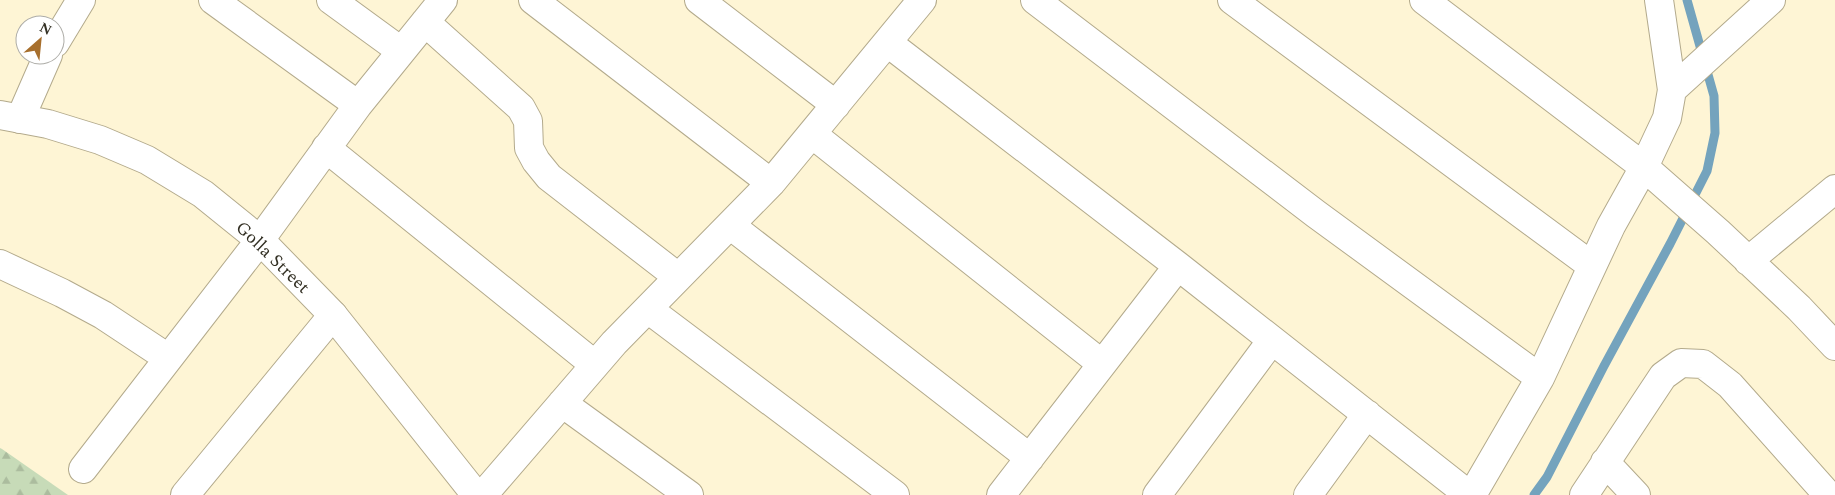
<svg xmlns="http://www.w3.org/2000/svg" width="1835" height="495" font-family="Spectral,serif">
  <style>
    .forest { fill: url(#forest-firs) }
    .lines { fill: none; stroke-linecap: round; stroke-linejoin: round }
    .stream { stroke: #74a3bd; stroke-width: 9 }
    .minor-casing { stroke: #b3aa8c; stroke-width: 30 }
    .tertiary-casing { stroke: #b3aa8c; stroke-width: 30 }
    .minor { stroke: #fff; stroke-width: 28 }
    .tertiary { stroke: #fff; stroke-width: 28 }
    .labels { text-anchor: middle; stroke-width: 4; stroke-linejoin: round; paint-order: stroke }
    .street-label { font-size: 18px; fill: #333024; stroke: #fff }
  </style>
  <defs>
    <pattern id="forest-firs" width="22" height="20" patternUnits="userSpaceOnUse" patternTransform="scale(1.25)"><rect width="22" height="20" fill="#c7dbb8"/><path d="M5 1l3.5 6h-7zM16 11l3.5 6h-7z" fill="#abbc9e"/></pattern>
  </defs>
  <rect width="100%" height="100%" fill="#fef5d5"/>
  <path class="forest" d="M0 448 2 449 68 495H0Z"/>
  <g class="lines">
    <path class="stream" d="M1534 495 1547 477 1604 366 1670 244 1707 171 1715 133 1714 96 1687 0"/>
    <g class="minor-casing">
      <path id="minor" d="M213 0 358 105
        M331 0 401 51
        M533 0 771 183
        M699 0 836 105
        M1035 0 1316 214 1540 378
        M1232 0 1592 266
        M1424 0 1644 167 1718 232 1799 308 1835 346
        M425 22 521 108 528 121 529 148 536 161 549 177 678 277
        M55 43 81 0
        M888 43 1178 266 1469 495
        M1672 90 1771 0
        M20 119 48 55
        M812 134 1102 364
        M326 148 595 365
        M730 225 1030 458
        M1748 261 1835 189
        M0 264 62 293 103 315 168 358
        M648 309 895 495
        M562 403 689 495
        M1605 462 1636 495
        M83 469 260 240 358 105 443 0
        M185 495 333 315
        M483 495 614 343 771 183 922 0
        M1001 495 1178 266
        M1157 495 1272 340
        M1308 495 1367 414
        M1472 495 1540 378 1611 226 1644 167 1667 118 1672 90 1659 0
        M1584 495 1663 376 1681 363 1703 364 1730 385 1828 495"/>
    </g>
    <g class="tertiary-casing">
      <path id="tertiary" d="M0 115 48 124 100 140 147 160 203 194 260 240 333 315 476 495"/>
    </g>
    <use href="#minor" class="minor"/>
    <use href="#tertiary" class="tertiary"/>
  </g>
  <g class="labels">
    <g class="street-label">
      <text transform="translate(273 257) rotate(44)" y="6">Golla Street</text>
    </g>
  </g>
  <g transform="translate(40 40) rotate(27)"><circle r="24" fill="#ffffff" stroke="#adaca7"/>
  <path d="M0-4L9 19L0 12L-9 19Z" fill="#a76f2d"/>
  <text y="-8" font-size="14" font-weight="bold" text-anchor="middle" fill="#333024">N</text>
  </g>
</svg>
